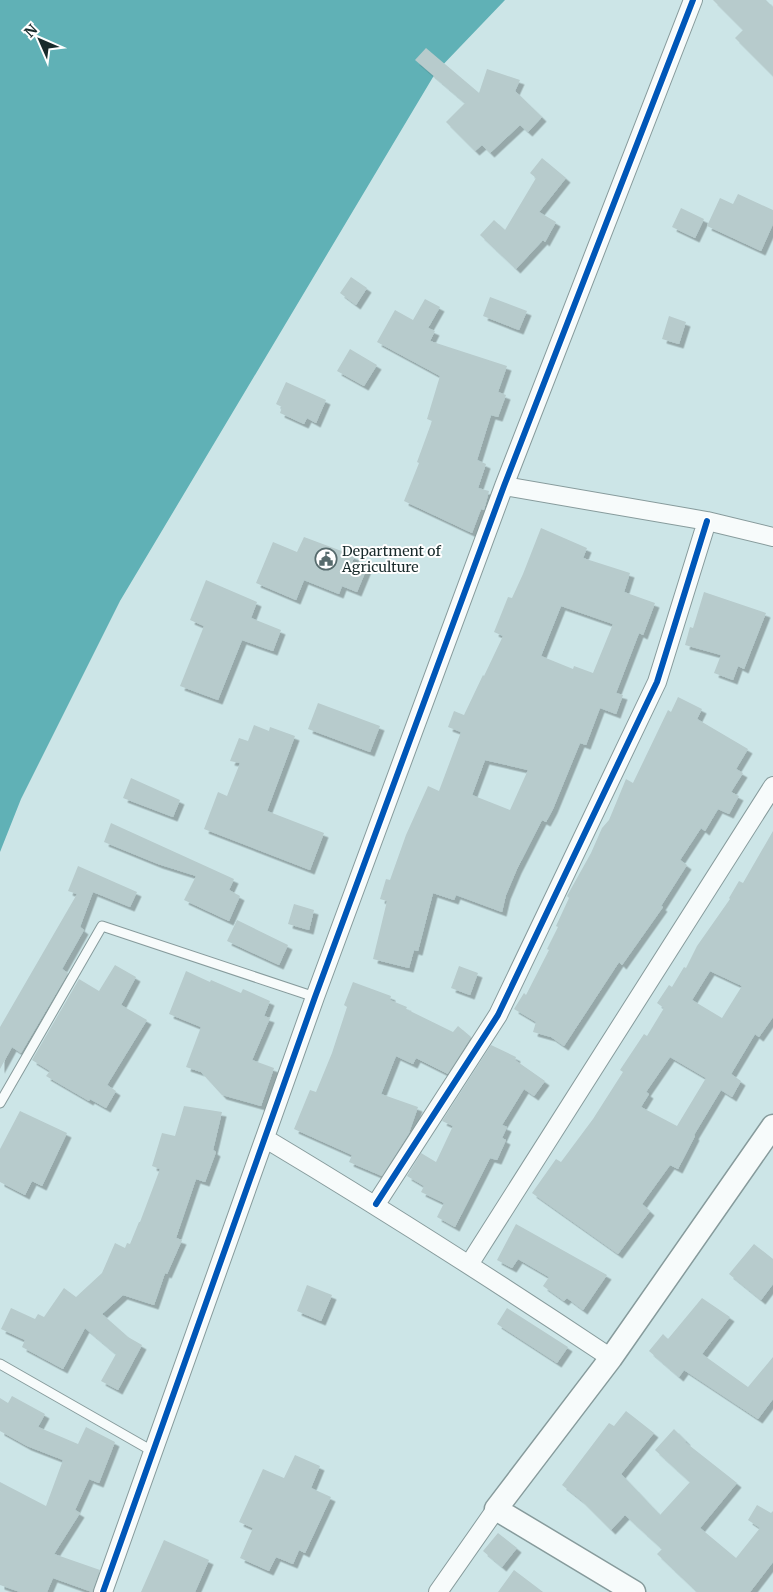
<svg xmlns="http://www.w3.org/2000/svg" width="773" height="1592" font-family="Merriweather,serif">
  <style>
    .water { fill: #60b1b6 }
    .building { fill: #b7cbcc; fill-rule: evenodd; filter: url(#shadow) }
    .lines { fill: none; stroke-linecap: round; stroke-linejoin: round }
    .service-casing { stroke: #879b9c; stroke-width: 11 }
    .minor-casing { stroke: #879b9c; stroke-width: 20 }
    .tertiary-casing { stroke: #879b9c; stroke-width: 25 }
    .service { stroke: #f7fbfb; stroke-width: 9 }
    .minor { stroke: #f7fbfb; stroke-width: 18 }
    .tertiary { stroke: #f7fbfb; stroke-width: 22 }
    .cycleway-casing { stroke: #fff; stroke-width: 9 }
    .cycleway { stroke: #0057b8; stroke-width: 6 }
    .labels { text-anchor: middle; stroke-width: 4; stroke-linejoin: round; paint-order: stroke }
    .poi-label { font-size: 14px; fill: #182a2b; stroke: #fff; text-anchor: start }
  </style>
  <defs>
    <filter id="shadow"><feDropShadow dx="4.5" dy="4.5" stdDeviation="0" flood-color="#0004"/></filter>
  </defs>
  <rect width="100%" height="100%" fill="#cce5e7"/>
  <path class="water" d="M0 0H505L436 72 120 601 21 799 0 852Z"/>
  <path class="building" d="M713 0H766L773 7V76L735 38 743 30Z
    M426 48 479 93 487 69 520 80 515 91 542 117 528 132 520 125 490 153 482 145 475 151 446 122 465 103 415 60Z
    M542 158 566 178 539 212 556 222 545 242 543 240 516 269 480 235 494 220 505 230 536 178 530 173Z
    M738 194 773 210V224L761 251 707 226 720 198 733 204Z
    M681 208 704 219 695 238 672 227Z
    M351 277 367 288 356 305 340 293Z
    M490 297 527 311 519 330 483 316Z
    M425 299 440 307 428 328 435 331 430 341 507 366 498 392 506 395 498 417 491 415 477 460 486 464 478 488 489 491 484 510 481 509 472 533 404 501 419 463 417 462 432 421 427 419 440 376 377 342 395 310 413 320Z
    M669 316 686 322 679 344 662 339Z
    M350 349 377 365 364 386 337 371Z
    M286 382 326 400 316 423 307 418 304 424 280 413 282 407 276 404Z
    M541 528 587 548 583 558 630 573 624 592 655 603 643 635 639 633 616 693 623 695 616 714 600 708 586 745 580 743 553 809 546 822 542 820 517 869 506 895 502 912 456 895 454 900 433 893 418 951 414 950 409 968 373 959 387 901 380 899 386 879 390 880 406 835 428 786 439 791 461 732 448 727 454 711 464 715 483 675 484 676 503 636 494 632 508 597 512 598 523 574ZM561 606 613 624 593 673 574 666 573 669 541 656ZM485 760 528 770 510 810 472 795Z
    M304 537 355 556 352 562 367 568 357 592 342 586 339 594 304 580 296 600 256 583 273 542 297 552Z
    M206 580 257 602 251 618 281 630 273 651 242 640 218 700 180 686 204 626 190 620Z
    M704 592 766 613 744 669 738 666 733 680 714 673 721 655 685 645 690 627 693 628Z
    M678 697 702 709 697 719 748 749 736 769 743 773 731 792 739 796 729 814 718 809 705 831 701 828 680 860 687 865 661 906 663 907 622 965 619 962 564 1046 551 1037 533 1032 536 1022 514 1009 524 993 526 995 549 950 547 949 558 927 556 926 569 898 567 896 591 853 602 828 609 820 626 779 633 783 668 710 671 712Z
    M318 703 380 726 370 752 308 729Z
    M254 725 269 731 270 727 295 736 267 811 324 833 310 870 204 829 218 792 227 796 240 763 230 761 239 738 248 741Z
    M131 778 180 800 173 817 123 798Z
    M111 823 234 879 229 890 240 896 229 921 184 900 196 876 158 864 104 842Z
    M773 831V1017L759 1037 755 1034 731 1074 741 1081 732 1097 721 1090 694 1135 695 1136 678 1169 670 1165 642 1204 650 1211 618 1254 532 1193 556 1159 561 1162 593 1119 623 1072 620 1070 644 1034 647 1036 664 1008 657 1003 669 985 672 987 684 967 686 968 697 946 730 899 729 898 739 881 743 883ZM710 971 742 986 722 1018 692 1000ZM670 1057 706 1078 677 1126 641 1107 649 1094 646 1092Z
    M78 866 137 892 130 907 93 892 80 927 84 930 62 969 68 973 21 1053 12 1047 0 1069V1027L77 894 68 891Z
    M294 904 314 910 309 930 288 924Z
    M237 920 288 945 279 965 227 941Z
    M115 965 136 977 121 1005 147 1020 107 1085 116 1091 106 1108 90 1099 89 1101 46 1076 50 1071 32 1060 79 979 99 991Z
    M459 966 478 973 470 995 451 988Z
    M186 971 210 982 211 980 241 993 243 989 270 1001 264 1016 270 1018 252 1060 274 1068 261 1106 222 1095 201 1072 186 1067 201 1027 169 1014Z
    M353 982 391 996 390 1000 407 1007 406 1009 453 1032 458 1026 471 1037 448 1074 416 1058 413 1064 396 1056 381 1094 418 1107 409 1133 382 1176 349 1162 352 1155 294 1129 310 1090 316 1092 332 1053 347 1007 344 1005Z
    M491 1045 516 1057 515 1060 545 1081 534 1096 524 1089 502 1125 507 1127 502 1138 506 1140 497 1160 490 1158 455 1227 437 1217 444 1203 421 1192 424 1186 407 1176 421 1153 436 1162 453 1126 442 1121Z
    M184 1106 222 1112 213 1150 216 1152 205 1182 196 1179 176 1238 182 1240 167 1274 165 1273 154 1305 123 1295 102 1314 128 1337 142 1345 118 1390 101 1381 116 1354 85 1328 63 1369 22 1347 25 1340 1 1329 11 1308 35 1319 38 1314 44 1317 64 1288 76 1297 102 1273 115 1243 125 1248 127 1243 130 1244 139 1222H140L160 1169 152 1166 162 1133 175 1136Z
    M20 1111 67 1133 42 1186 32 1181 25 1195 0 1182V1149Z
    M516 1224 607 1275 583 1310 567 1298 564 1301 543 1286 549 1277 518 1259 512 1268 497 1260Z
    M754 1244 773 1259V1284L761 1300 729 1274Z
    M307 1285 332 1295 321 1321 297 1311Z
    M702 1298 730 1317 702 1354 748 1387 773 1357V1399L758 1419 684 1370 679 1377 649 1351 663 1334 668 1339Z
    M507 1308 568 1347 557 1363 497 1324Z
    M12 1396 45 1414 38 1427 78 1444 86 1427 115 1442 99 1483 89 1479 75 1510 80 1513 54 1554 100 1570 92 1592 53 1578 47 1592H20L0 1585V1482L46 1506 63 1460 27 1446 0 1431V1398L8 1403Z
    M626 1411 654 1433 621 1474 660 1515 690 1482 655 1450 674 1429 686 1441 685 1442 737 1483 700 1528 736 1558 760 1528 748 1520 757 1505 771 1513 773 1511V1562L750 1592H697L657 1554 662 1549 625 1515 611 1530 581 1500 562 1485 609 1423 614 1426Z
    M295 1455 320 1466 311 1488 331 1497 305 1553 299 1550 293 1564 276 1557 269 1571 240 1558 253 1528 239 1522 263 1469 284 1478Z
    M498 1533 517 1548 502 1567 483 1551Z
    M164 1540 209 1560 195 1592H141Z
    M514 1570 543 1592H498Z"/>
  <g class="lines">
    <g class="service-casing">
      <path id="service" d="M0 1103 102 926 315 997
        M0 1364 154 1452"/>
    </g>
    <g class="minor-casing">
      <path id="minor" d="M504 486 707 521 773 537
        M266 1139C383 1209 497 1282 611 1358
        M376 1204 498 1015 657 682 707 521
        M470 1263 773 786
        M103 1592 315 997 504 486 693 0
        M438 1592 496 1509"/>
    </g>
    <g class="tertiary-casing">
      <path id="tertiary" d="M634 1592 496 1509 611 1358 773 1126"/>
    </g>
    <use href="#service" class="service"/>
    <use href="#minor" class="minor"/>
    <use href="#tertiary" class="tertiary"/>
    <g class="cycleway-casing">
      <path id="cycleway" d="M376 1204 498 1015 657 682 707 521
        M103 1592 315 997 504 486 693 0"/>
    </g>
    <use href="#cycleway" class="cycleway"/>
  </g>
  <defs>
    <g id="civic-ring" transform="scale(1.125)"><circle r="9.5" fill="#fff" stroke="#576b6d" stroke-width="1.5"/><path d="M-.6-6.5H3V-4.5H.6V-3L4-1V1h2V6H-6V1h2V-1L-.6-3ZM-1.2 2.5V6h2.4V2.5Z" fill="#576b6d"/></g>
  </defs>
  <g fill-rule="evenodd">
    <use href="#civic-ring" x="326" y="559"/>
  </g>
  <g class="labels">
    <g class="poi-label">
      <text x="342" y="556">Department of<tspan x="342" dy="16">Agriculture</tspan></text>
    </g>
  </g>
  <g transform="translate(40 40) rotate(315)" stroke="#ffffff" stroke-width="4" paint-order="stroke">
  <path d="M0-4L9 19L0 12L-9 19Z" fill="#182a2b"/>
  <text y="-8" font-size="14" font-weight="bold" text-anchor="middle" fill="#182a2b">N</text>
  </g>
</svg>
